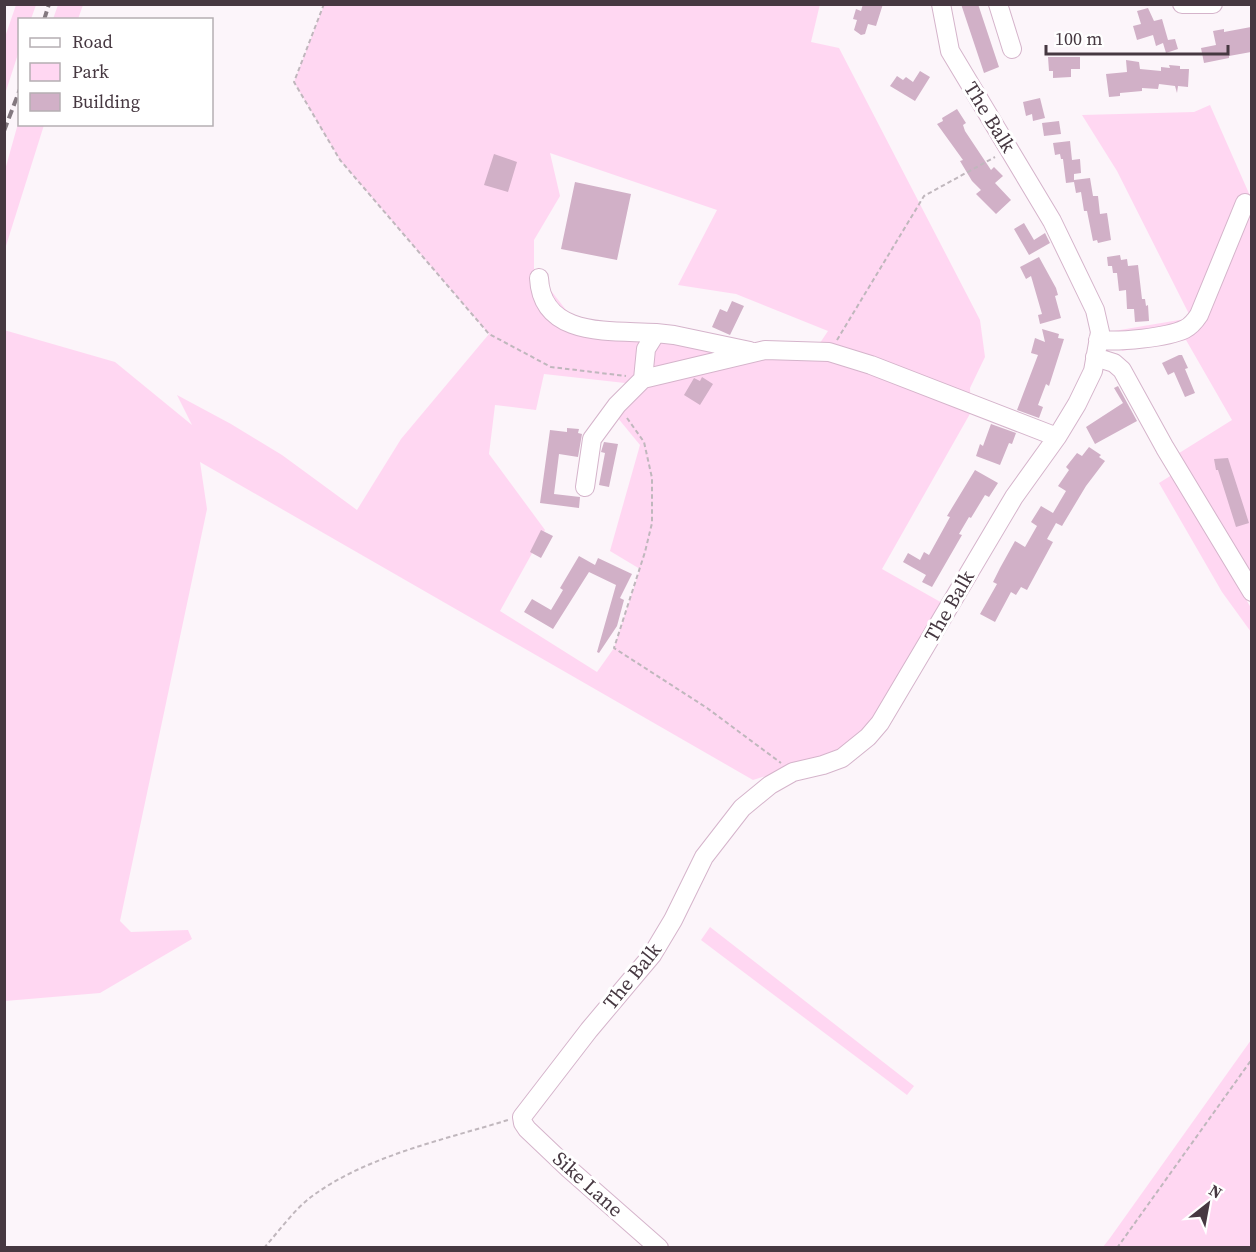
<svg xmlns="http://www.w3.org/2000/svg" width="1256" height="1252" font-family="'Source Serif 4',serif">
  <style>
    .green { fill: #ffd7f2; fill-rule: evenodd }
    .building { fill: #d1b0c7 }
    .lines { fill: none; stroke-linecap: round; stroke-linejoin: round }
    .minor-casing { stroke: #d5b4cb; stroke-width: 20 }
    .path { stroke: #c0b7bd; stroke-width: 2; stroke-dasharray: 4.5 3; stroke-linecap: butt }
    .minor { stroke: #fff; stroke-width: 18 }
    .rail { stroke: #83787f; stroke-width: 4; stroke-dasharray: 9 4.5; stroke-linecap: butt }
    .labels { text-anchor: middle; stroke-width: 6; stroke-linejoin: round; paint-order: stroke }
    .street-label { font-size: 20px; fill: #463841; stroke: #fff }
  </style>
  <rect width="100%" height="100%" fill="#fcf5fa"/>
  <path class="green" d="M820 4 811 42 839 48 980 320 985 357 970 388 971 412 882 569 944 604 863 735 839 753 753 780 200 462 207 509 120 921 131 932 188 930 192 939 100 993 5 1001 4 330 115 362 192 425 177 395 231 424 282 455 357 510 401 439 489 334 340 160 294 82 324 5ZM550 153 717 210 678 285 736 294 828 331 820 343 754 345 598 323 570 315 534 269V240L560 196ZM544 374 625 383 636 393 617 417 640 445 610 551 640 569 614 648 597 672 500 611 545 530 489 454 495 405 536 410Z
    M16 5H36L31 19 20 20 19 51 5 94V37Z
    M58 5H83L78 19H53Z
    M1210 105 1251 198V578L1176 455 1232 420 1186 340 1122 351 1114 331 1191 318 1117 171 1082 115 1194 112Z
    M19 120 20 124 44 125 5 249V170Z
    M1175 473 1251 608V632L1222 592 1159 483Z
    M710 927 914 1086 907 1095 701 940Z
    M1251 1040V1247H1103L1110 1238Z"/>
  <path class="building" d="M863 4H883L876 26 868 24 865 34 861 35 854 30 857 20 853 19 856 9 861 11Z
    M961 4H978L999 67 984 73Z
    M1148 8 1154 21 1162 19 1168 40 1175 39 1178 49 1166 53 1163 43 1156 46 1153 35 1137 40 1133 26 1141 24 1137 11Z
    M1251 27V52L1229 56V58L1204 63 1201 48 1216 45 1213 31 1224 29V32Z
    M1048 57H1080V69H1071V77L1053 78V71H1049Z
    M1126 60 1139 62 1140 69 1161 71V67L1170 68 1169 65 1180 66V69H1189L1188 87 1178 86 1177 93 1175 86 1159 84 1158 89 1142 88V91L1120 93V96L1109 97 1106 74 1127 72Z
    M920 71 930 77 915 101 890 86 897 76 903 80 906 77 913 82Z
    M1040 98 1045 118 1033 121 1032 114 1026 116 1023 102Z
    M957 109 966 123 963 125 965 131 991 170 994 167 1003 176 995 183 1011 200 996 214 976 194 981 190 972 181 960 161 963 160 937 124 943 121 942 118Z
    M1059 121 1061 134 1044 136 1042 123Z
    M1070 141 1072 160 1080 159 1081 173 1074 174V180L1090 178 1093 196H1098L1100 214 1107 213 1111 240 1098 243 1097 240 1093 241 1087 211H1084L1081 192 1076 193 1074 182 1066 183 1063 159H1061L1060 154 1055 155 1053 143Z
    M494 154 517 162 508 192 484 185Z
    M575 182 631 194 617 260 561 249Z
    M1024 223 1034 240 1045 233 1050 243 1029 255 1014 229Z
    M1120 255 1121 260 1127 259 1128 266 1138 265 1142 299H1145L1146 306 1148 305 1149 321 1135 322 1134 309H1127L1126 290 1119 291 1117 273H1113L1112 266H1108L1107 257Z
    M1039 257 1056 288 1058 295 1055 296 1061 318 1040 324 1038 315 1042 314 1031 276 1026 279 1020 267Z
    M732 301 744 306 730 335 712 327 720 309 727 312Z
    M1042 329 1059 334 1058 338 1064 339 1049 386 1046 384 1038 405 1043 407 1039 418 1017 410 1038 355 1031 353 1035 338 1045 342Z
    M1179 355H1182L1188 368 1185 369 1195 393 1185 397 1174 372 1168 375 1162 363Z
    M702 377 713 384 700 405 684 395 694 378 700 381Z
    M1118 386 1137 421 1095 444 1086 427 1123 403 1114 388Z
    M991 424 1016 433 1012 444 1009 443 1000 465 976 456 980 444 983 446Z
    M567 428 579 429 578 433 582 434 578 457 559 454 554 494 580 497 579 508 540 503 550 430 567 432Z
    M604 442 618 444 609 487 599 485 605 453 601 452Z
    M1089 447 1101 455 1099 457 1105 461 1086 486 1062 526 1056 523 1047 539 1053 542 1027 590 1021 587 1016 595 1011 592 995 622 980 614 997 584 993 582 1000 568 1015 541 1025 547 1037 526 1031 522 1041 506 1053 513 1066 491 1058 486 1069 470 1066 467 1077 453 1082 456Z
    M1228 458 1249 523 1236 527 1218 470H1216L1214 459Z
    M975 470 998 483 989 497 985 495 971 518 969 517 959 534 962 535 932 587 922 582 926 575 903 562 908 553 920 560 924 552 929 555 950 517 947 516Z
    M541 530 553 536 541 558 530 552Z
    M579 556 595 565 598 558 632 574 620 598 624 600 617 626 599 653 597 652 616 585 589 572 553 629 524 612 532 599 551 610 563 590 560 588Z"/>
  <g class="lines">
    <g class="minor-casing">
      <path id="minor" d="M998 4 1012 49
        M1182 4H1213
        M539 278C542 339 613 330 656 333
        M1098 340C1120 342 1166 338 1185 329 1191 326 1195 321 1199 315L1245 203
        M1095 357 1114 363 1122 370 1165 448 1252 592
        M643 379 646 349 656 333 674 335 750 351
        M585 487 592 439 617 405 643 379 765 350 829 352 871 365 1057 437
        M659 1248 568 1168 527 1129 523 1123 522 1117 589 1030 652 955 673 920 704 857 742 808 770 785 793 772 823 765 842 758 868 737 880 723 1014 497 1057 437 1077 404 1093 371 1100 332 1095 310 1052 221 950 51 941 4"/>
    </g>
    <path class="path" d="M324 4 294 82 340 160 489 334 551 367 626 376
      M837 340 924 196 995 157
      M627 418 644 442 652 478V523L645 552 614 648 707 708 781 763
      M264 1248C279 1231 294 1210 311 1197 366 1156 443 1140 508 1120
      M1117 1248 1252 1059"/>
    <use href="#minor" class="minor"/>
    <path class="rail" d="M44 20 49 4
      M4 131 20 89"/>
  </g>
  <g class="labels">
    <g class="street-label">
      <text transform="translate(990 117) rotate(58)" y="7">The Balk</text>
      <text transform="translate(949 606) rotate(-60)" y="7">The Balk</text>
      <text transform="translate(632 976) rotate(-51)" y="7">The Balk</text>
      <text transform="translate(588 1184) rotate(42)" y="7">Sike Lane</text>
    </g>
  </g>
  <rect width="1256" height="1252" fill="none" stroke="#463841" stroke-width="12"/>
  <rect x="18" y="18" width="195" height="108" fill="#ffffff" stroke="#b5afb3" stroke-width="1.5"/>
  <rect x="30" y="38" width="30" height="9" fill="#ffffff" stroke="#b5afb3" stroke-width="1.5"/>
  <text x="72" y="48" font-size="18" fill="#463841">Road</text>
  <rect x="30" y="63" width="30" height="18" fill="#ffd7f2" stroke="#b5afb3" stroke-width="1.5"/>
  <text x="72" y="78" font-size="18" fill="#463841">Park</text>
  <rect x="30" y="93" width="30" height="18" fill="#d1b0c7" stroke="#b5afb3" stroke-width="1.5"/>
  <text x="72" y="108" font-size="18" fill="#463841">Building</text>
  <g transform="translate(1208 1204) rotate(31)" stroke="#ffffff" stroke-width="4.5" paint-order="stroke">
  <path d="M0-4.5L10 22L0 15L-10 22Z" fill="#463841"/>
  <text y="-9" font-size="16" font-weight="bold" text-anchor="middle" fill="#463841">N</text>
  </g>
  <path d="M1046 45v9h182v-9" fill="none" stroke="#463841" stroke-width="3"/>
  <text x="1055" y="45" font-size="18" fill="#463841" stroke="#ffffff" stroke-width="4.5" paint-order="stroke">100 m</text>
</svg>
